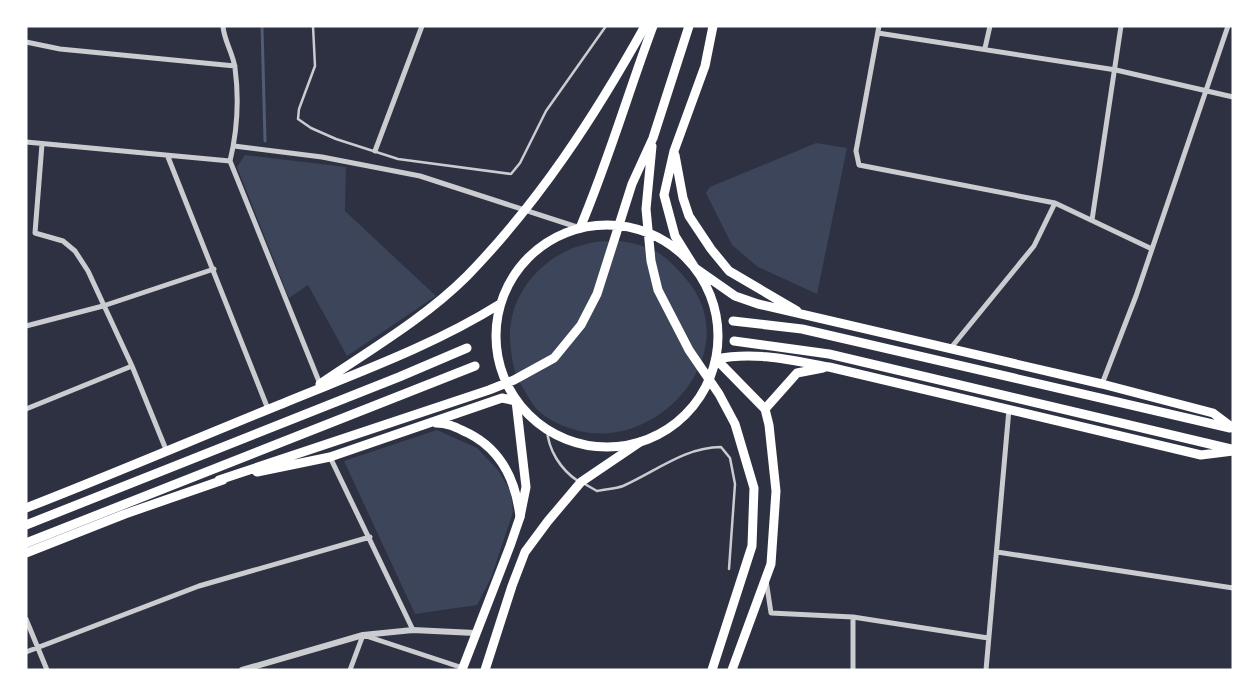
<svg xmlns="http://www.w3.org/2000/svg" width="1259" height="696" font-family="Bitter,serif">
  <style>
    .green { fill: #3c4559 }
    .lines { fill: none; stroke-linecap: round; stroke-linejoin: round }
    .stream { stroke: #4f5d75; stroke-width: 3 }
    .service { stroke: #caccd0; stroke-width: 2.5 }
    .minor { stroke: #caccd0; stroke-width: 5 }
    .tertiary { stroke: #caccd0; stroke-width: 6 }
    .primary { stroke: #fff; stroke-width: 9 }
    .trunk { stroke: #fff; stroke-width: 9 }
  </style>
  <rect width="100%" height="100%" fill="#2d3142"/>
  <path class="green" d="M816 143 847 148 817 294 758 267 732 245 706 193 710 187Z
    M245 155 346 167 345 211 436 296 347 356 308 285 289 298 237 167Z
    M620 241C653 246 664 253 686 279 749 351 656 457 572 429 558 424 544 418 534 406 529 399 525 391 520 383 513 371 511 353 510 339 508 293 545 252 590 243 599 241 610 241 620 241Z
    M437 430 477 448 498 470 511 492 513 512 491 578 477 605 415 614 344 461Z"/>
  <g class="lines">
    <path class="stream" d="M262 26 265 141"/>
    <path class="service" d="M313 26 315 66 299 109 298 119 311 128 336 139 398 159 511 174 520 163 546 111 606 26
      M547 429C548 450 561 470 578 481
      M583 483 597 491C605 489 615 489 623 486 655 472 685 447 721 447L730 458 735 484 729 569"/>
    <path class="minor" d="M223 26C224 41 233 53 235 68 239 98 237 132 230 161L320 384
      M879 26 856 151 859 165 1055 203 1152 249
      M878 33 1116 70 1233 97
      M26 42 60 49 235 66
      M985 48 990 26
      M26 142 230 161
      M42 144 35 233 63 241 75 251 88 271 132 366 167 452
      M234 146 322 157 420 176 580 228
      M375 151 422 26
      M168 157 268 409
      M1092 220 1121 26
      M26 326 103 306 214 269
      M950 349 1034 246 1055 203
      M1102 384 1136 296 1228 26
      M26 409 132 366
      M330 457 413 630
      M997 552 1233 588
      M766 580 771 613 853 617 988 638
      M853 617V670
      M26 619 47 670
      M26 652 199 586 370 537
      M350 670 363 635 463 668
      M986 670 1009 409"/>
    <path class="tertiary" d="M242 670 363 635 413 630 475 633"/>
    <path class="primary" d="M580 228C608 162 628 93 653 26
      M716 359 765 409 769 425 776 491 771 564 732 670
      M462 670 510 546 520 517 526 487 516 401
      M485 670 512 586 525 552 548 521 581 482 640 442"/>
    <path class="trunk" d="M713 26 705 66 674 151 664 195 675 236 695 268 735 296 758 304 1102 384 1213 413 1233 428
      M652 146 646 209 651 261 658 290 689 350 719 394 735 424 754 488 752 546 712 670
      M675 155 683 198 689 216 711 249 729 271 797 311
      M496 336a111 111 0 1 1 222 0a111 111 0 1 1-222 0Z
      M733 321 802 329 1230 428
      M734 341 829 354 1231 449
      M716 359C754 351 791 360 829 367L1201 455 1233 451
      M320 384C370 350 425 318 467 276 539 202 595 116 645 26
      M765 409 797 373 823 368
      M436 423C449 423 457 428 468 433 502 450 516 481 520 517
      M257 472 330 457 502 398 516 401
      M219 480 489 390 514 380 554 358 581 325 597 294 632 184 653 138 689 26
      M26 508C111 475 195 439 279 405 354 374 431 347 500 304
      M26 525 399 377 467 348
      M26 543 475 366
      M26 553 125 514 223 480"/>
  </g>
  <rect width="1259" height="696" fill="none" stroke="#ffffff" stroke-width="55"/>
</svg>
